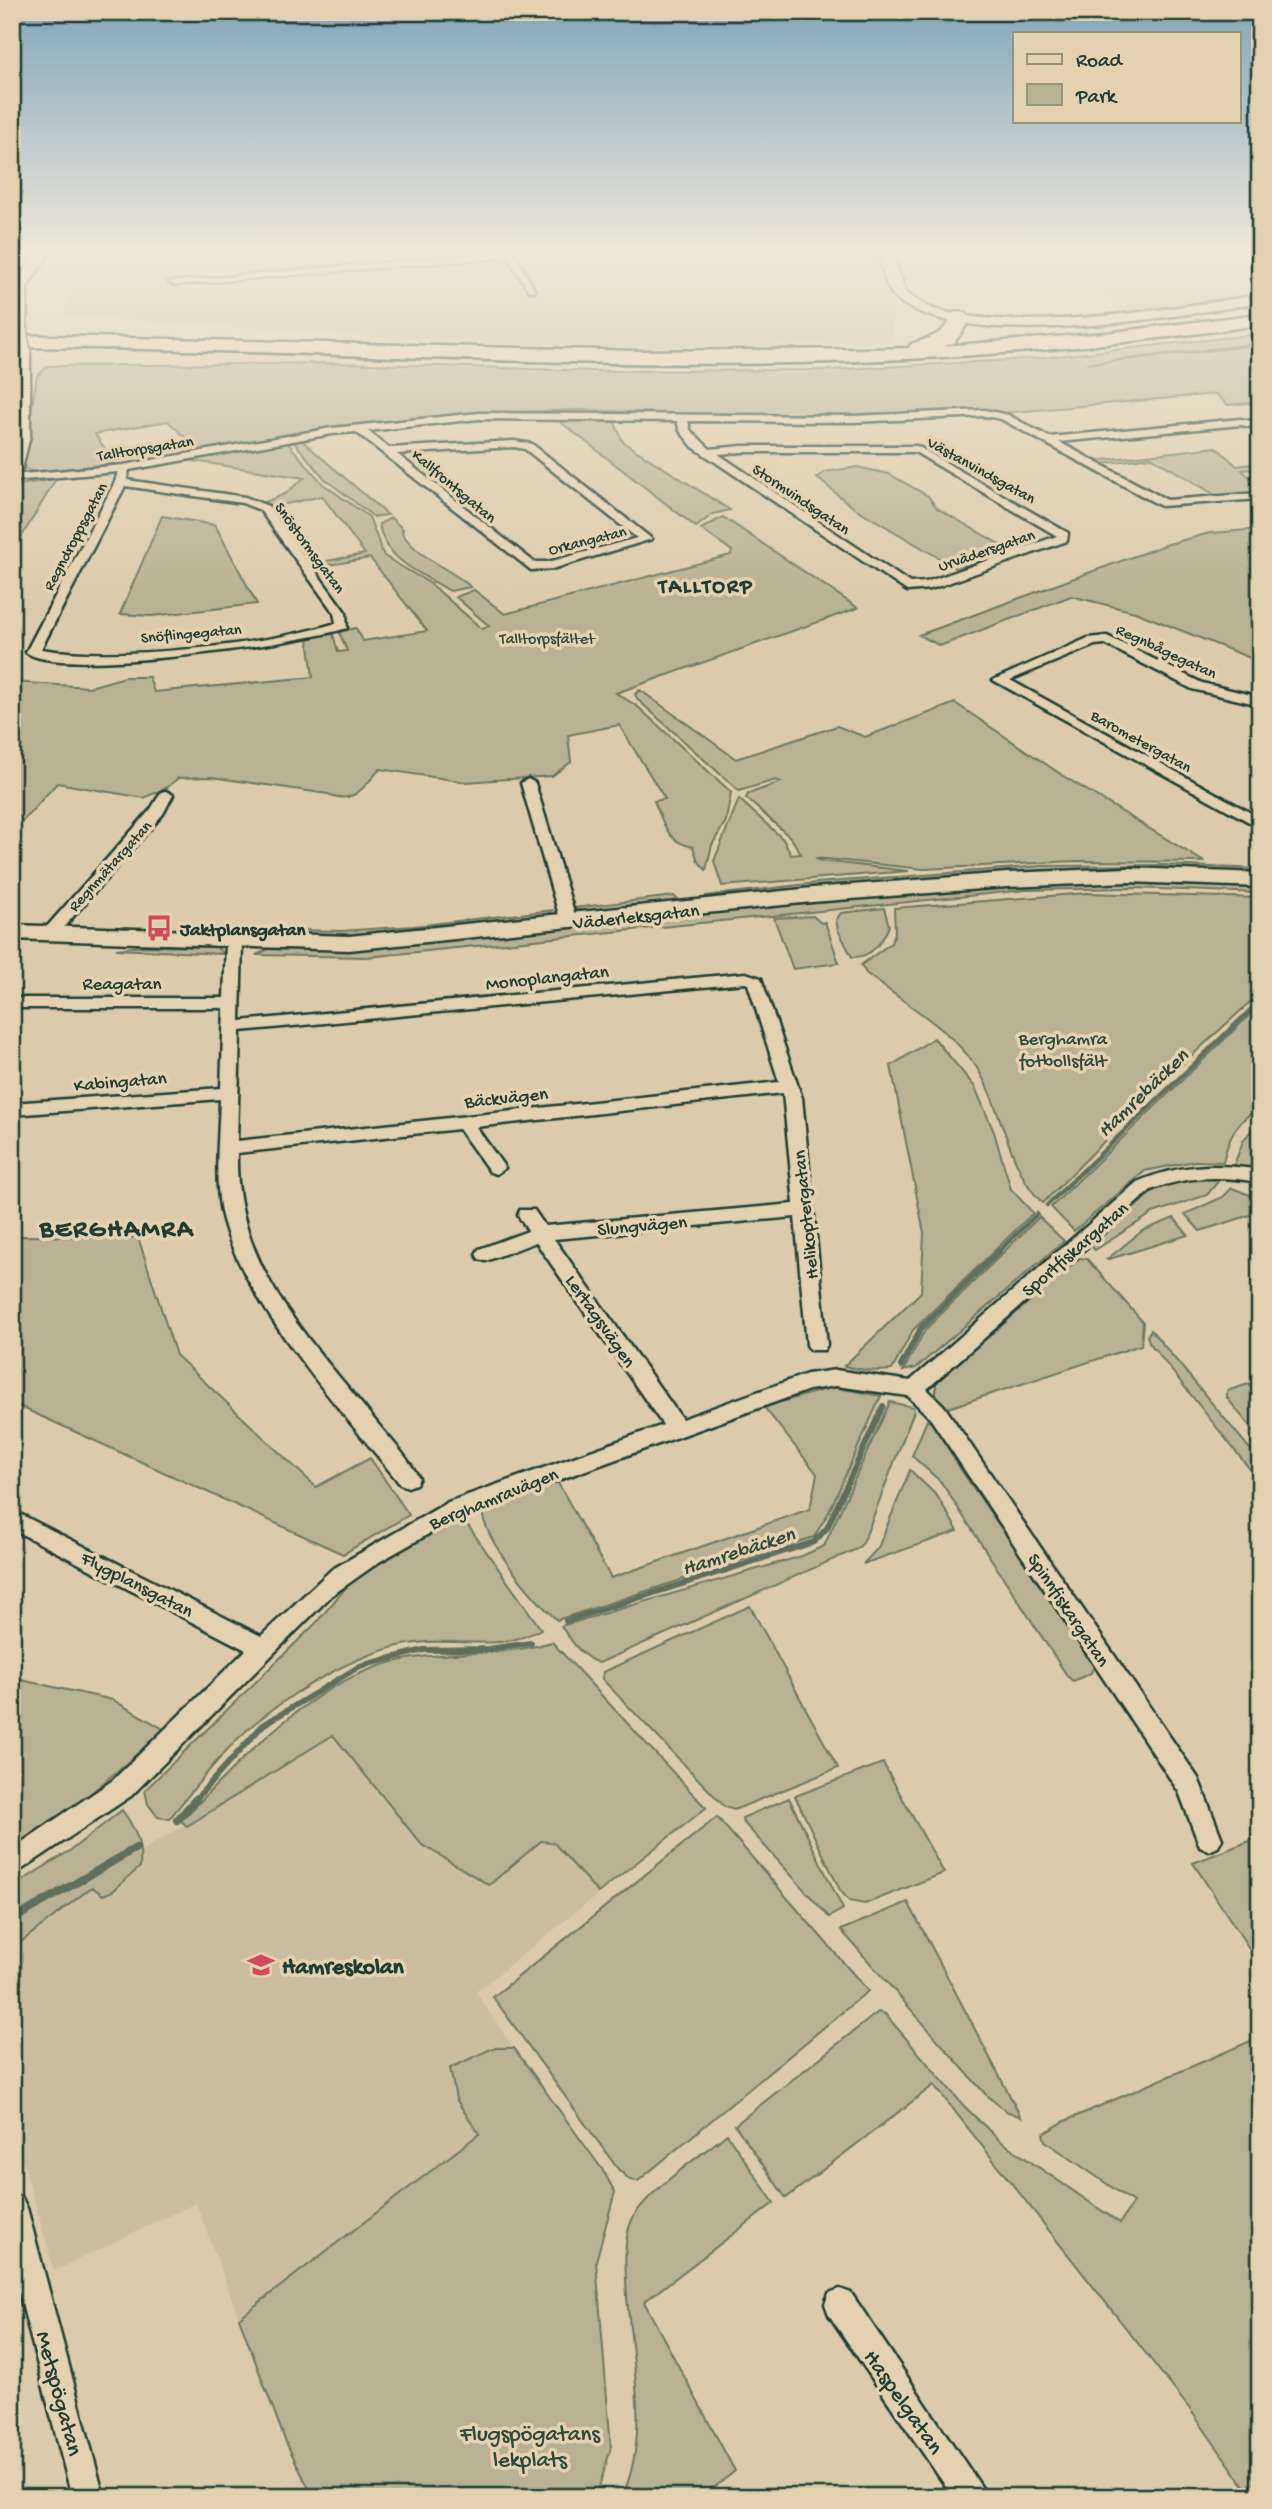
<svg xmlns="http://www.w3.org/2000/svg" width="1272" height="2509" font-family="'Gochi Hand',sans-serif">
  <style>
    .built { fill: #cbbe9f }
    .green { fill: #b9b194; stroke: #6c7764; stroke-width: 2 }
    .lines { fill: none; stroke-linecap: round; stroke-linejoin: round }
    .stream-far2 { stroke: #606e5d; stroke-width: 4.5 }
    .stream-far1 { stroke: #606e5d; stroke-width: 6 }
    .stream { stroke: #606e5d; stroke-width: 8 }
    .street-casing { stroke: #1f3d34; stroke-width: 5 }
    .secondary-casing { stroke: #1f3d34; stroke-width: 5 }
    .highway-casing { stroke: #1f3d34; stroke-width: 5 }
    .street { fill: #e4d1af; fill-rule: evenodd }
    .secondary { fill: #e4d1af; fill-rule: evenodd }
    .highway { fill: #e4d1af; fill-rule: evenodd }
    .secondary-bridge-casing { stroke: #1f3d34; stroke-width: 18; stroke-linecap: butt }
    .secondary-bridge { stroke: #e4d1af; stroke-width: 15 }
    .labels { text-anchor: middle; stroke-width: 7; stroke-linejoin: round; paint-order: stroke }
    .far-street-label { font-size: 16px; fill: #1f3d34; stroke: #e4d1af }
    .far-park-label { font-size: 16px; fill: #2e493e; stroke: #e4d1af }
    .street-label { font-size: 19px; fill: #1f3d34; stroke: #e4d1af }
    .poi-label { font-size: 19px; font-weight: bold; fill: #1f3d34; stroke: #e4d1af; text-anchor: start }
    .park-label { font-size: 19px; fill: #2e493e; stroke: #e4d1af }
    .far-district-label { font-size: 21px; font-weight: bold; letter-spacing: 2px; fill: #1f3d34; stroke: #e4d1af }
    .water-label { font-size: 21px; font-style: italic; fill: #2f493e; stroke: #e4d1af }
    .near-poi-label { font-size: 23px; font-weight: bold; fill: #1f3d34; stroke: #e4d1af; text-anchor: start }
    .near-street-label { font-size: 23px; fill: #1f3d34; stroke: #e4d1af }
    .near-park-label { font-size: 23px; fill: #2e493e; stroke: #e4d1af }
    .district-label { font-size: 26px; font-weight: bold; letter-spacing: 2px; fill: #1f3d34; stroke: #e4d1af }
  </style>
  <rect width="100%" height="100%" fill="#dccbaa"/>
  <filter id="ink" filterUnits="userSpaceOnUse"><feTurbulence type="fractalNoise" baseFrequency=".0143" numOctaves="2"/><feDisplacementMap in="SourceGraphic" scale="14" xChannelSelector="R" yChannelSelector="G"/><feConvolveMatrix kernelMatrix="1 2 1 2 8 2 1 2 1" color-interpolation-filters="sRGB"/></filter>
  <g filter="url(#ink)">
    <path class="built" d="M90 251H1260V297L1139 314 1086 282 1061 255 973 266 967 283 888 284 894 305 892 342 648 347 450 341 63 316 81 265Z
      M552 1642 706 1808 476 1992 549 2101 479 2133 239 2318 196 2203 54 2271 23 2161 12 2165V1937L146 1848 333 1735 485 1655 518 1652Z"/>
    <path class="green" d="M1260 334V343L1086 364 1260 345V402L1228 405 1216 394 1002 413 992 411 847 416H744L581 410 471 413 330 428 190 453 194 446 168 421 95 434 114 463 110 464 33 472 22 467 37 376 48 366 339 363 596 371 828 370 1030 359Z
      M554 417 613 418 623 442 730 510 713 514 696 527Z
      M300 439 388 515 374 517 325 479 293 441Z
      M286 441 323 484 369 517 384 556 431 584 482 629 489 626 456 597 474 590 505 614 731 555 732 551 701 529 723 517 858 608 616 693 637 706 731 792 726 821 712 845 706 870 698 861 693 847C666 842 664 823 654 801L665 799 619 725 568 735 571 762 552 776 466 782 380 769C363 788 354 805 328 794L211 777 178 778 168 787 144 798 57 783 12 833V682L90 687 125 677H149L154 692 313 677 308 637 333 634 338 652 347 651 339 632 356 628 363 641 427 631 370 558 318 567 316 563 365 554 322 496 273 507 265 502 285 494 304 478 187 460Z
      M1216 447 1237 466 1260 463V468L1242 470 1260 487V492L1217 496 1151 457 1102 464 1094 461Z
      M857 467 889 474 928 496 937 508 1011 551 956 568 853 507 817 478 825 472Z
      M56 479 12 553C12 531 8 504 19 485Z
      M162 516 215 525 257 604 152 616 120 614Z
      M391 518 403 529 402 533C420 560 448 567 471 587L450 591C421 573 385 561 379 524Z
      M1260 529V662L1135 612 1071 596 940 646 919 635 1165 545 1210 533Z
      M640 690 736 759 837 726 865 737 955 703 1065 777 1204 862 1076 861 924 869 815 858 821 861 909 871 722 886 714 861 739 799 783 839 791 855 801 854 791 838 746 798 748 794 781 782 776 780 739 791 638 700 635 694Z
      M1163 865 1260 869V875L705 896 816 883 1042 866Z
      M1112 880 1260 885V893L1133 888 1026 890 367 957 256 955 269 949C385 953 501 934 616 922 782 905 946 891 1112 880Z
      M1087 893 1260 898V993L1164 1081 1043 1203C1011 1176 1002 1107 977 1068 952 1029 902 1002 866 973L861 965 891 943 895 933 894 908Z
      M674 896 678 900C654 908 597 918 573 908Z
      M884 908 889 926C882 942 872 958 852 957L838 930 836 920 841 913Z
      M554 910 540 918 409 933 332 938 199 931 198 928 341 931 414 926Z
      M813 916 821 923 825 922 839 963 793 969 774 918Z
      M143 946 216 947 224 954 116 949Z
      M1260 1005V1108C1237 1119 1228 1139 1223 1162L1195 1161 1145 1171 1074 1231 1051 1207Z
      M934 1038 975 1087 994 1132 1011 1189 1033 1213 913 1330 892 1370C876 1372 860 1370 844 1366L921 1292 924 1233 891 1066Z
      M1260 1119 1257 1128 1260 1131V1172L1236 1168 1234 1165 1243 1141Z
      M1196 1177 1220 1179 1207 1195 1153 1213 1095 1250 1091 1246 1159 1186Z
      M1232 1188 1260 1199V1212L1200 1231 1185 1214 1223 1197Z
      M1039 1217 1064 1241 916 1368 903 1371 925 1330Z
      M1174 1218 1188 1235 1106 1260 1142 1231Z
      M12 1236 138 1237 176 1355 316 1487 370 1458 409 1515 343 1554 12 1403Z
      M1080 1258 1087 1259 1143 1322 1141 1345 945 1409 936 1395V1382Z
      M1151 1330 1260 1461V1482L1149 1342 1147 1336Z
      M1249 1384 1260 1397V1439L1227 1398V1391Z
      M833 1387 881 1396 829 1512 814 1537 557 1620C533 1598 486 1544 482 1511L518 1494 557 1481 611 1578 810 1509 817 1474 764 1407Z
      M890 1402 913 1407 914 1411 863 1543 857 1549 599 1663C582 1658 571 1640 561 1626L802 1556 824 1546Z
      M927 1420 935 1425 961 1470 1095 1663 1091 1673 1073 1681 1068 1677 941 1482 912 1456Z
      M910 1470 937 1496 958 1531 863 1564 878 1548Z
      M452 1516 460 1518 469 1527 541 1629C506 1650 465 1640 426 1642 369 1645 299 1687 255 1723 223 1750 196 1787 169 1819L158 1817 148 1804 145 1790 316 1623 352 1580 394 1549Z
      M750 1606 838 1768 734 1810 725 1807 602 1679 603 1672Z
      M552 1642 706 1808 598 1893 554 1843 541 1841 489 1885 421 1844 333 1735 187 1826 181 1821C242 1759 318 1673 408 1659 459 1650 499 1657 552 1642Z
      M12 1678 113 1700 165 1730 88 1796 12 1848Z
      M883 1763 944 1873 865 1904 849 1901 840 1890 795 1796Z
      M789 1798 843 1909 829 1917 743 1822 742 1818Z
      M122 1810C136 1829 142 1844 140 1867L113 1891 103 1895 92 1887 12 1949V1887L71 1850Z
      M717 1817 868 1991 638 2181 630 2180 618 2169 493 1997Z
      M1260 1837V1965L1193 1863Z
      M908 1902 1021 2117 1006 2111 987 2096 841 1930Z
      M878 2012 885 2014 964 2106 999 2140 1120 2223 1133 2202 1045 2141 1043 2134 1065 2121 1260 2037V2497H1252L1189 2408 934 2085 786 2198 735 2125Z
      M493 2048H514L602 2169 615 2192 596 2261 611 2448 596 2497H313L285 2440 239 2318 479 2134 456 2099 450 2068Z
      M727 2134 774 2203 644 2302 735 2471 702 2497H622C653 2429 628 2349 626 2279 625 2261 624 2237 632 2220 643 2194 703 2154 727 2134Z"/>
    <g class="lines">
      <path class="stream-far2" d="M1047 1205 1260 1001
        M997 1253 1037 1214"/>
      <path class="stream-far1" d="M901 1366 921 1328 999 1251
        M566 1621 814 1542 827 1528 883 1406
        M195 1800 263 1725 360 1666 424 1650 488 1649 531 1643"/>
      <path class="stream" d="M177 1820 196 1799
        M12 1920 136 1848"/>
      <g class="street-casing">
        <path id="street" d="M12 251 45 256 41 259 12 256Z
          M513 251 535 291H529L508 257 174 285 169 282Z
          M985 410 1008 415 1049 437 1241 419 1260 423V429L1241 425 1059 442 1167 500 1260 493V499L1161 506 1001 419 985 416 853 422 688 421 690 430 710 449 742 446H917L1068 533 1067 541 931 589 907 591 693 447 680 431 677 421 479 419 368 431 389 448 514 441 532 444 652 539 552 569 531 570 356 432 332 434 129 470 127 480 245 497 268 506 346 613 347 628C302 643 58 679 26 652L115 482 118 472 12 481V475L124 465 332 428 479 413 853 416ZM514 447 525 449 637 538 548 562H534L397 454ZM742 452H915L1057 536 926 582 910 583 718 454ZM125 486 242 503 260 510 334 613 336 623C265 646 114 661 41 649Z
          M1107 636 1202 683 1260 697V705L1192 689 1105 644 1095 645 1010 680 1260 818V828L993 680 1088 638Z
          M528 779 535 783 577 922 575 925 569 927 561 922 521 783Z
          M166 791 173 795 163 814 56 936H44V930L151 809 161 792Z
          M234 936 242 941 240 1021 746 973 761 978 802 1098 827 1345 824 1350H810L807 1345 795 1217 554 1239 682 1419 807 1374 836 1370 910 1381 1137 1182C1178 1164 1216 1163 1260 1170V1182C1222 1176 1187 1175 1151 1190L927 1389 944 1406 1198 1778 1222 1839 1218 1847 1209 1851 1200 1847 1179 1792 930 1418 908 1396 836 1386 809 1390 464 1514 379 1562 331 1596 131 1796 12 1876V1849L113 1780 246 1650 12 1529V1510L261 1636 331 1570 448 1502 663 1425 536 1242 486 1261 479 1259 476 1254 479 1249 528 1231 518 1215 520 1210H534L545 1226 794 1204 783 1093 476 1127 505 1168 496 1174 490 1172 459 1129 237 1153C234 1266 307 1336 373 1418 388 1437 408 1457 419 1478L416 1484 408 1487 400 1484C343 1411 241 1302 221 1212 214 1176 219 1136 220 1099L12 1115V1103L221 1088 224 1008H12V998H224L226 941ZM745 983 748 984 779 1082 237 1141 240 1031Z
          M12 2194 22 2198 27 2208 104 2497H72L12 2265Z
          M840 2289 851 2293 988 2497H953L829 2315 825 2304 829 2293Z"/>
      </g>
      <g class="secondary-casing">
        <path id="secondary" d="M39 251H51L27 287 26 330 14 333 13 287Z
          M879 251H891L906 293C915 298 924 305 934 309 1017 335 1173 308 1260 295V303C1175 316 968 353 898 300 884 289 882 266 879 251Z
          M23 349 30 353V436L20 477 12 482 16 353Z
          M1128 868 1260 873V887L1128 882 1007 887 812 902 349 950 12 939V925L349 936 812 888 1007 873Z"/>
      </g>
      <g class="highway-casing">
        <path id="highway" d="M17 307 26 312 12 319V308Z
          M959 312 965 313 970 320 954 343 943 346 1106 333 1260 314V325C1106 347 952 360 797 363 535 368 274 348 12 347V335L640 351 873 349 909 348 911 344C933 337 946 334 953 313Z"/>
      </g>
      <use href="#street" class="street"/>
      <use href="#secondary" class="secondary"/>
      <use href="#highway" class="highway"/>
      <g class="secondary-bridge-casing">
        <path id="secondary-bridge" d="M19 330 23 353"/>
      </g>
      <use href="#secondary-bridge" class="secondary-bridge"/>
    </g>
  </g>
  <linearGradient id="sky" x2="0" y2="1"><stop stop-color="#83a5bb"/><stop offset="0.42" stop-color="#efe8d9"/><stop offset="1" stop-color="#efe8d9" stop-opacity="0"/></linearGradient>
  <rect width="1272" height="602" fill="url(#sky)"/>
  <defs>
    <g id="bus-bare" transform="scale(2.1)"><path d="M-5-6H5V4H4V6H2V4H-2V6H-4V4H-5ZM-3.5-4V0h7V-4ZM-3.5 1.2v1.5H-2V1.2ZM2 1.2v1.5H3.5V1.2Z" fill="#d1495b" stroke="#e4d1af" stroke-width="2.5" paint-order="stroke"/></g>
    <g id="school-bare" transform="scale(2.1)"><path d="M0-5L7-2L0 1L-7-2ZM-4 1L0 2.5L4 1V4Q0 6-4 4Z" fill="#d1495b" stroke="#e4d1af" stroke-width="2.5" paint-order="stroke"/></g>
  </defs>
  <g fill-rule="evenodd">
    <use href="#bus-bare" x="159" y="928"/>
    <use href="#school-bare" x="261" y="1965"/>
  </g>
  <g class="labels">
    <g class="far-street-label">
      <text transform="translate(145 447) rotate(-9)" y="6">Talltorpsgatan</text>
      <text transform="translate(982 469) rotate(29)" y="6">Västanvindsgatan</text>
      <text transform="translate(455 485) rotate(40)" y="6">Kallfrontsgatan</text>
      <text transform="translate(802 498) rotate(34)" y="6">Stormvindsgatan</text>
      <text transform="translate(74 536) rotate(-62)" y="6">Regndroppsgatan</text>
      <text transform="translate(587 539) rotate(-14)" y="6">Orkangatan</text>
      <text transform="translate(311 547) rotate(54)" y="6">Snöstormsgatan</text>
      <text transform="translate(986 549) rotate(-19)" y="6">Urvädersgatan</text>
      <text transform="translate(191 632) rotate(-5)" y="6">Snöflingegatan</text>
      <text transform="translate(1167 650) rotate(25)" y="6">Regnbågegatan</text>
      <text transform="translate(1142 740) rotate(29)" y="6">Barometergatan</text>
      <text transform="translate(109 865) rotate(-48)" y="6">Regnmätargatan</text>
    </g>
    <g class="far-park-label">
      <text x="547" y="643">Talltorpsfältet</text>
    </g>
    <g class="street-label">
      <text transform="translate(636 915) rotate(-6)" y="7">Väderleksgatan</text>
      <text transform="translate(547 976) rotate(-6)" y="7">Monoplangatan</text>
      <text x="122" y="989">Reagatan</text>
      <text transform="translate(120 1080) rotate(-5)" y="7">Kabingatan</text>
      <text transform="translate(506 1096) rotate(-6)" y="7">Bäckvägen</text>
      <text transform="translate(804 1215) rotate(-96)" y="7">Helikoptergatan</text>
      <text transform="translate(642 1224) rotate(-5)" y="7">Slungvägen</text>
      <text transform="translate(1074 1248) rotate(-41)" y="7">Sportfiskargatan</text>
      <text transform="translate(602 1320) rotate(55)" y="7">Lertagsvägen</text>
      <text transform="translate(493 1497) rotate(-22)" y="7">Berghamravägen</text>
      <text transform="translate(138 1583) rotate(27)" y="7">Flygplansgatan</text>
      <text transform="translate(1070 1609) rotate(56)" y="7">Spinnfiskargatan</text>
    </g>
    <g class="poi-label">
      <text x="180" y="935">Jaktplansgatan</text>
    </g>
    <g class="park-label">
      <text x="1063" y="1044">Berghamra<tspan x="1063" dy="22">fotbollsfält</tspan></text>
    </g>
    <g class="far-district-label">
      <text x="706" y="592">TALLTORP</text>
    </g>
    <g class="water-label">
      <text transform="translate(1142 1092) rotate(-44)" y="7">Hamrebäcken</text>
      <text transform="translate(738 1550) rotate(-18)" y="7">Hamrebäcken</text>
    </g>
    <g class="near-poi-label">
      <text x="282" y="1973">Hamreskolan</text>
    </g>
    <g class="near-street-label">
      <text transform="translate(61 2393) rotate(75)" y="8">Metspögatan</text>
      <text transform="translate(905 2401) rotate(55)" y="8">Haspelgatan</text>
    </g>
    <g class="near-park-label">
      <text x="530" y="2440">Flugspögatans<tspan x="530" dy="26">lekplats</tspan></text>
    </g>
    <g class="district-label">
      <text x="117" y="1236">BERGHAMRA</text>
    </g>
  </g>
  <rect width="1272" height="2509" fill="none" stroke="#e4d1af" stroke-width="42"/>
  <rect x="21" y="21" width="1230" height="2467" fill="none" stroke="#1f3d34" stroke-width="2.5" filter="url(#ink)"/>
  <rect x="1013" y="32" width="228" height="91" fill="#e4d1af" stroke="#95967e" stroke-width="2"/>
  <rect x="1027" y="54" width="35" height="10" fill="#e4d1af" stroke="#95967e" stroke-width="2"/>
  <text x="1076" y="66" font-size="21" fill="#1f3d34">Road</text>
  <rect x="1027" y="84" width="35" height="21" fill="#b9b194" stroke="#95967e" stroke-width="2"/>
  <text x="1076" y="102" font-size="21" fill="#1f3d34">Park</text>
</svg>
